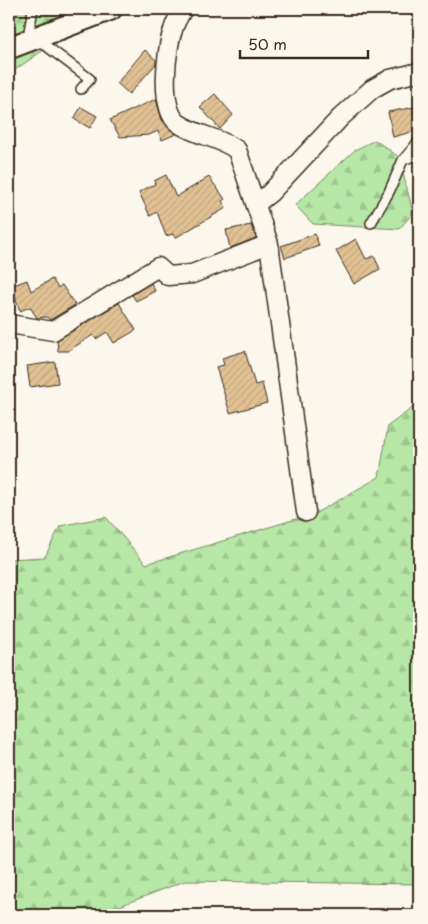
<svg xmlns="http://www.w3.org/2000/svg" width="428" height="924" font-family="'Playpen Sans',sans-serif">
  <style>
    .forest { fill: url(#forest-firs); stroke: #798862 }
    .building { fill: url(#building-hatch); stroke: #3b2a1e }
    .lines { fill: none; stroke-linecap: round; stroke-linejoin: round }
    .service-casing { stroke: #3b2a1e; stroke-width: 12 }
    .minor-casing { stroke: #3b2a1e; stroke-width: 21 }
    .tertiary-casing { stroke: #3b2a1e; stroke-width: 25 }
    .service { stroke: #fbf7ec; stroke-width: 9 }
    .minor { stroke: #fbf7ec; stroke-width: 18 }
    .tertiary { stroke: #fbf7ec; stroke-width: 21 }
  </style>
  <defs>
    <pattern id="forest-firs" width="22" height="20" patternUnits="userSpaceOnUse" patternTransform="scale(1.25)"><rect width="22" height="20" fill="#b7e7a6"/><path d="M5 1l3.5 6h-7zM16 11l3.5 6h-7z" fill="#9ec68e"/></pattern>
    <pattern id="building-hatch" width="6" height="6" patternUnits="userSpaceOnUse" patternTransform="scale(1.25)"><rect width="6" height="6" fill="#e2c295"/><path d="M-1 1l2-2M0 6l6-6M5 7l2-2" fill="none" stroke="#c3a780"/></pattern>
  </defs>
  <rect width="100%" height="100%" fill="#fbf7ec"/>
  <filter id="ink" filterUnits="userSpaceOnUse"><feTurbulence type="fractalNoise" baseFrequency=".02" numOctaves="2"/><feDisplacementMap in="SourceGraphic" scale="10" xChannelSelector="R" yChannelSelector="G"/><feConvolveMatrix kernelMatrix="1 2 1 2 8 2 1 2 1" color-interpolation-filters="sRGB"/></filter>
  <g filter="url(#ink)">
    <path class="forest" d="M9 9H103L9 74Z
      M375 140 399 157 413 213 399 229 313 224 295 205 355 150Z
      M419 403V884L185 881 96 915H9V559L45 557 60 526 106 517 146 564 316 513 379 477 388 426Z"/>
    <path class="building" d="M145 50 156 60V64L129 94 117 83Z
      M215 94 233 115 220 129 200 107Z
      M156 99 162 120 176 134 162 140 158 131 149 135 120 137 110 120Z
      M81 107 97 116 90 128 74 119Z
      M415 107 419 130 393 137 388 112Z
      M166 175 176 197 209 177 225 199 222 201 226 208 175 238 173 234 166 236 157 212 150 216 139 192 155 184 154 181Z
      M251 225 256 238 230 248 226 230Z
      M315 234 319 246 285 258 281 246Z
      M356 239 366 259 374 256 380 269 354 284 336 251Z
      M52 279 58 288 62 285 75 305 50 320 47 317 37 318 30 307 20 311 11 286 27 280 31 291Z
      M151 283 155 291 136 301 132 295Z
      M119 303 136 330 114 343 107 332 96 339 93 335 68 351H58L57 340Z
      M245 351 255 385 262 383 267 403 230 413 216 367 224 365 222 358Z
      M55 362 58 383 30 387 27 366Z"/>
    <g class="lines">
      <g class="service-casing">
        <path id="service" d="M33 9 29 31 37 39 90 79 81 89
          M9 79 10 94
          M403 160 419 141
          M371 223 389 192 403 160 419 154"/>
      </g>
      <g class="minor-casing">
        <path id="minor" d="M183 9C179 16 175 22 173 30 166 49 159 109 178 123 196 136 220 137 237 150L269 244
          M256 204 270 193 340 118 372 89 390 79 419 72
          M9 324 53 331 158 267 168 276 192 274 269 244 306 512"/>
      </g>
      <g class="tertiary-casing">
        <path id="tertiary" d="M9 48 111 9"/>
      </g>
      <use href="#service" class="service"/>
      <use href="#minor" class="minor"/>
      <use href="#tertiary" class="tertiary"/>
    </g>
  </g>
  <rect width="428" height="924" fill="none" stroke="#fbf7ec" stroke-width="30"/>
  <rect x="15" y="15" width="398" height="894" fill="none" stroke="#3b2a1e" stroke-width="2" filter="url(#ink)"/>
  <path d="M240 50v8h128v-8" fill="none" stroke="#3b2a1e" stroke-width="2.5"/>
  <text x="248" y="50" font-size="15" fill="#3b2a1e" stroke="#fbf7ec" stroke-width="4" paint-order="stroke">50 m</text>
</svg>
